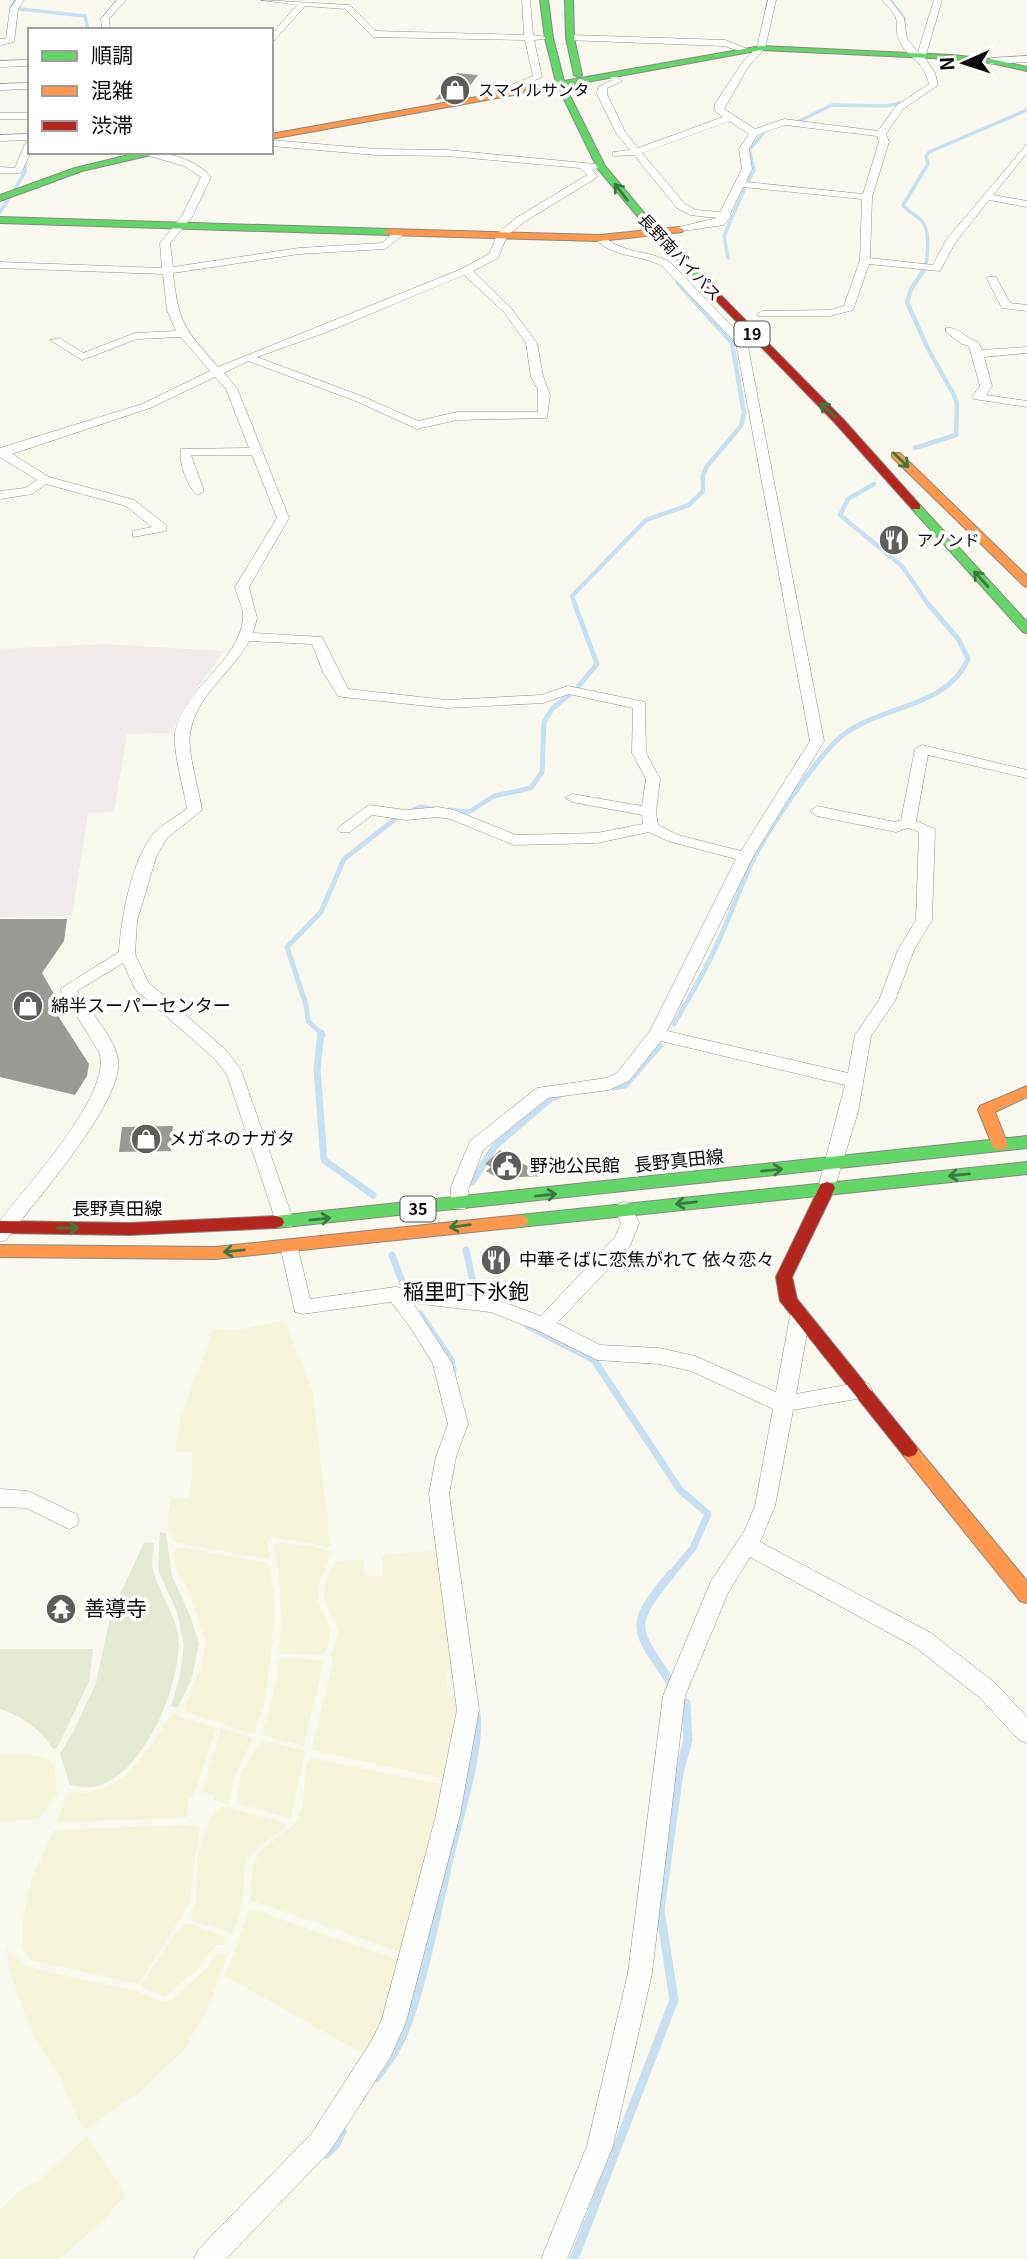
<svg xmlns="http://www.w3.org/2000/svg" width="1027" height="2259" font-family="Georgia,'Noto Sans JP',serif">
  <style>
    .industrial { fill: #f0eaeb }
    .farmland { fill: #f5f4db }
    .cemetery { fill: #e3e9d3 }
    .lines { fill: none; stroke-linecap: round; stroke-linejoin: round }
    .stream-far4 { stroke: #c6e0f1; stroke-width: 3.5 }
    .stream-far3 { stroke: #c6e0f1; stroke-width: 4.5 }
    .stream-far2 { stroke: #c6e0f1; stroke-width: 5 }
    .stream-far1 { stroke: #c6e0f1; stroke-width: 7 }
    .stream { stroke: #c6e0f1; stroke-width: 9 }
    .building { fill: #9b9994 }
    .street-casing { stroke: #92918d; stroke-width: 1 }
    .fast-casing { stroke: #888883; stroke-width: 2 }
    .slow-casing { stroke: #888883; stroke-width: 2 }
    .jam-casing { stroke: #888883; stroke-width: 2 }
    .street { fill: #fefefc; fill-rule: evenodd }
    .fast { fill: #63d668; fill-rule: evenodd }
    .slow { fill: #ff974d; fill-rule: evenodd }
    .jam { fill: #b3261e; fill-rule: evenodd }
    .oneway { stroke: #3b7a3e }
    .labels { text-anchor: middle; stroke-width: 7; stroke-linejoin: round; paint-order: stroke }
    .far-poi-label { font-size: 16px; fill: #0a0a0a; stroke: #fff; text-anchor: start }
    .far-street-label { font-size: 16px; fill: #0a0a0a; stroke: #fff }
    .shield { fill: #fff; stroke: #545454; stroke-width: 2 }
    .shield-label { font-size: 16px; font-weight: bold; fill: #0a0a0a }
    .poi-label { font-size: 18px; fill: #0a0a0a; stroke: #fff; text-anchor: start }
    .street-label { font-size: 18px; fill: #0a0a0a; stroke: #fff }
    .quarter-label { font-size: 21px; fill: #0a0a0a; stroke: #fff }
    .near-poi-label { font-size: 21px; fill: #0a0a0a; stroke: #fff; text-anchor: start }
  </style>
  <rect width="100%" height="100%" fill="#f9f8ee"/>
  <path class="industrial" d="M104 644 224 651 181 711 172 733 127 734 114 812 88 813 72 916 0 917V649Z"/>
  <path class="farmland" d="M284 1320 313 1392 331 1547 271 1537 267 1541 269 1559 173 1542 167 1520 169 1507 172 1499 189 1498 193 1452H175L180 1419 213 1330H237Z
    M277 1543 313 1546 332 1552 318 1588V1600L330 1630V1641L323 1655 278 1654 282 1625 278 1569 273 1546Z
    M176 1547 268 1563 274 1590 275 1622 265 1701 254 1734 183 1711 200 1670 206 1643 188 1589 177 1572 173 1556Z
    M438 1550 456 1671H446L448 1695 460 1696 447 1779 311 1750 333 1662 331 1655 339 1631 324 1599 325 1582 337 1561 364 1559 365 1575 382 1576V1555Z
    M278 1658 324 1660 304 1746 262 1735 277 1677Z
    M171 1714 216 1728 193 1797 188 1800 187 1818 57 1822 68 1792 87 1793 106 1788 126 1775 151 1746Z
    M221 1729 253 1738 236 1774 228 1805 214 1800V1795L202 1792Z
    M261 1740 305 1751 291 1819 236 1803 240 1776Z
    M23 1754 46 1757 54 1767 58 1793 39 1819 0 1822V1755Z
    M311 1758 444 1785 401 1952 250 1900 253 1864 261 1851 296 1823 302 1806 307 1763Z
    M221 1806 286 1823 283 1828 252 1853 245 1866 243 1900 233 1933 190 1921 196 1900 197 1861 202 1838 209 1821Z
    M182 1825 200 1827 189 1905 138 1984 30 1960 22 1947V1920L33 1875 54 1830Z
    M250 1908 398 1960 385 2015 372 2043 365 2052 358 2051 225 1976Z
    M182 1924H191L225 1937 224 1945H216L197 1970 165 1997 140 1986Z
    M6 1948 25 1965 43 1971 137 1991 162 2002 171 2000 208 1967 214 1956 228 1953 210 2004 184 2050 137 2094 87 2129 81 2126 60 2077 30 2029 10 1972Z
    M87 2136 125 2195 102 2222 59 2259H0V2210L18 2192 41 2179Z"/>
  <path class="cemetery" d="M160 1532 166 1533 172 1576 191 1618 199 1644 191 1681 177 1708 171 1706 180 1675 184 1645 177 1612 158 1570Z
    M144 1543H154C154 1550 152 1557 152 1564 153 1581 174 1612 178 1634 184 1680 145 1774 97 1786 89 1789 79 1786 70 1785L60 1754 74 1730 96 1683 111 1613Z
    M0 1649H93L89 1682 57 1748 53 1749C41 1729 22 1716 0 1709Z"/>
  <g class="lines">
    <path class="stream-far4" d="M890 0 904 18V25
      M11 7 16 0
      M20 9 85 16 88 30
      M799 121 832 105 887 106 905 102
      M749 180 754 170 749 150 765 131
      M15 189 25 172V159
      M0 212 8 200
      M728 258 724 236 744 190
      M925 269C928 256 931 228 920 219 914 214 908 212 903 205L928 164 926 156 929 152 1027 110"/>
    <path class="stream-far3" d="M915 448 956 435 957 404 954 395 928 349 907 302 911 289 926 267
      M874 484 848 499 840 515 902 566 930 607
      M576 607 572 596 646 520 689 505 703 491V475L707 466 741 426 744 413 732 343 678 283"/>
    <path class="stream-far2" d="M449 810 469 812 494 796 531 788 542 772 544 722 552 709 577 688 597 664 575 605
      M409 812 420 807 435 809
      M674 1024C685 1004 698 984 708 963 726 929 738 891 755 856 771 825 811 767 835 742 872 704 945 712 968 659L959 640 929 605
      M323 1035 308 1021 306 1005 287 947 321 912 344 859 399 816"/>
    <path class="stream-far1" d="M321 1033 317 1069 324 1160 373 1195
      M613 1087 625 1085 659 1046
      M472 1182 495 1146 551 1098 558 1096
      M466 1250 477 1300
      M392 1255 406 1292
      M420 1314 451 1360 453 1370
      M528 1326 594 1360 680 1490 708 1514 693 1548 670 1576"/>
    <path class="stream" d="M670 1681C634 1628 628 1626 671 1574
      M376 2078C387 2064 397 2049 404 2032 425 1979 437 1908 451 1851 460 1812 480 1753 476 1714
      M326 2154 336 2144 342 2131
      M574 2259 674 2000 660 1910 679 1773 688 1740 686 1703"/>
  </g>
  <path class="building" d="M457 73 478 75 463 95 435 100Z
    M0 919H67L64 941 42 973 60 1004 53 1008 89 1064 87 1076 75 1095 0 1077Z
    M173 1126 171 1151 119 1152 122 1127Z
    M500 1150 544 1176 498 1178 486 1171 491 1167 485 1164Z"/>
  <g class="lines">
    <g class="street-casing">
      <path id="street" d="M16 0H24L18 9 14 42 0 45V39H6L10 9Z
        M117 0H126L109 19 110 30H102L101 19Z
        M261 0 350 5 375 31 524 35 522 0H530L533 35 553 38 534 40 542 77 522 86 529 91 524 94 511 85 533 76 525 40 373 37 345 9 305 6 271 44V35L297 5Z
        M768 0H776L765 48 748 67 724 109 755 129 784 119 878 131 897 105 929 84C923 58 908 60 899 40 895 32 898 25 896 18 894 12 886 5 882 0H890L904 18 907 39 918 52 934 0H942L925 58 935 73 938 85 903 109 886 134 889 142 872 197 870 258 933 265 946 240 1027 144V153L993 195 1027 201V207L989 200 955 243 940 271 869 264 853 310 830 316H758L757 314 762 311 830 310 844 306 860 260 862 199 743 187 730 214 731 216 724 225 675 232V228L717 218 690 215 677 208 634 155 613 156V152L630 150 616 133 597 94 598 87 612 80 608 76 612 73 622 81 607 88V94L625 132 638 148 723 117 714 110 715 104 742 63 757 47ZM729 121 749 134 739 149 742 169 720 212 696 210 685 204 642 153ZM785 125 877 136 879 142 863 194 746 182 752 169 749 149 757 135Z
        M570 35 725 40 750 50 746 53 724 46 567 40Z
        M1027 56V62L991 64 987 61 991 58Z
        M30 60V66L0 67V61Z
        M30 83V89L0 90V84Z
        M0 113H30V119H0Z
        M30 134V140L0 141V135Z
        M271 140 376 149 447 150 596 164 601 167 592 170 598 176 596 178 524 222 507 236 498 258 473 271 511 308 537 343 543 376 550 395 547 418 457 420 417 429 356 401 248 361 224 373 237 388 289 518 249 587 257 618 253 633 322 637 348 689 447 700 541 695 568 686 645 702 646 753 660 779 656 812 658 825 678 835 741 851 810 741 736 343 662 266C641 254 611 258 595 238L596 236H604C619 253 649 250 670 262L747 342 824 741 754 855 667 1031 848 1073 855 1035 879 1000 898 950 916 920 919 832 908 828 896 832 817 816 810 811 817 806 895 822 901 820 915 749 922 745 1027 770V778L928 755 916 821 935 829 932 920 914 950 895 1001 871 1036 858 1112 833 1193H821L818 1188 845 1085 661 1041 629 1081 609 1090 548 1098 483 1150 469 1187 465 1209H453L450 1204 451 1187 470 1141 537 1088 606 1078 617 1073 650 1031 736 859 668 841 649 832 597 843 514 845 450 819 438 817 406 820 372 815 350 832H340L337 829 340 826 369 805 406 810 438 807 454 810 516 835 597 833 643 824 642 815 572 802 565 798 572 794 642 806 646 779 632 753 633 708 569 694 543 703 447 708 343 697 338 696 323 672 312 644 249 641C232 673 195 696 190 734 187 750 199 791 202 810L167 838 156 857 137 921 135 954 148 982 227 1051 241 1070 294 1222 291 1227H279L276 1222 227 1075 215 1059 135 989 123 963 77 991C88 1008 116 1040 118 1060 124 1102 33 1203 6 1240L0 1242V1221C24 1188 114 1093 99 1052L60 989 119 952C121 918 132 856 156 831 165 823 177 816 187 809 184 789 173 752 175 734 182 688 240 662 243 618 244 608 237 597 235 587L277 518 252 455H191L204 491 198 495C188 489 178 461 181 449L249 448 226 389 215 377 150 408 12 454 49 477 134 500 166 525V531L133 537V531L152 527 126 506 46 484 32 494 0 499V491L25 488 37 480 0 457V448L142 404 210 371 181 337 137 339 82 360 50 340 60 338 83 353 135 333 176 331 167 310 163 274 0 268V262L162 268 160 243 182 216 201 177 184 166 146 155 145 152C168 152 196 159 211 177L192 217 170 243 173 267 299 248 382 243 396 230H404V234L385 249 299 254 173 273C179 326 184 327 218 367L459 270 489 254 498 233 516 218 587 175 580 168 447 156 376 155 271 146ZM464 275 504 312 526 343 531 377 538 390V412H457L418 421 364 397 257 357 327 332Z
        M30 141 31 152 21 173H0V167L15 168 25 144Z
        M988 277H996L1010 303 1027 305V311L1002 308 987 279Z
        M946 328C958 326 966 339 978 342L982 350 1027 347V353L984 357 992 386 986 395 1027 401V407L974 399 972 397 980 386 969 346 962 344 946 332Z
        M624 1202 630 1204 639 1223 630 1246 557 1323 600 1345 659 1348 695 1356 776 1392 790 1316 793 1311 800 1309 807 1311 810 1316 796 1394 862 1382 869 1384 872 1390 869 1396 862 1398 793 1410 775 1506 760 1542 931 1633 995 1683 1027 1717V1743L1019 1740 979 1697 915 1647 750 1557 728 1593 685 1696 652 1973 613 2146 567 2259H541L587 2146 628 1973 663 1696 711 1581 744 1532 755 1506 773 1409 691 1371 659 1364 597 1360 537 1330 490 1312 413 1303 452 1363 468 1424 456 1457 449 1494 479 1710 460 1815 406 2022 390 2058 330 2151 226 2259H194L198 2250 312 2133 372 2040 382 2019 436 1815 457 1710 429 1494 436 1457 448 1424 433 1364 411 1328 391 1302 302 1314 295 1312 280 1245 282 1240H296L310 1299 395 1287 492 1298 541 1316 615 1237 621 1223 615 1209 618 1204Z
        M0 1489 28 1491 76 1514 79 1520 76 1526 69 1529 26 1508 0 1507Z"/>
    </g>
    <g class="fast-casing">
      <path id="fast" d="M540 0H548L553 38 564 81 761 46 951 55 991 59 1027 67V71L991 63 951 59 761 50 565 86 605 166 660 232 707 281V285L704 286 654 236 598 169 558 87 551 85 556 82 545 38Z
        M565 0H573L574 38 582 75 578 77 574 75 566 38Z
        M141 152H164L82 171 0 201V195L75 168Z
        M0 217 389 229 394 232 389 235 0 223Z
        M912 505H920L1027 622V633L1023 632 912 509Z
        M1027 1136V1148L276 1228 270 1226 268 1222 270 1218 276 1216Z
        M1027 1162V1174L520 1227 514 1225 512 1221 514 1217 520 1215Z"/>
    </g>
    <g class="slow-casing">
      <path id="slow" d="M555 83 558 87 271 139V134Z
        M679 227 684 230 682 232 600 241 389 235 384 232 389 229 600 235Z
        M892 453H900L1027 576V587L1023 585 892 457Z
        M1027 1086V1097L995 1112 1008 1145 1006 1149H994L978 1110 980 1106Z
        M520 1215 526 1217 528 1221 526 1225 520 1227 215 1259 0 1257V1245L215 1247Z
        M909 1443 915 1445 1027 1581V1603L1020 1601 903 1455 900 1450 903 1445Z"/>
    </g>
    <g class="jam-casing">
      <path id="jam" d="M701 281H707L843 419 920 505V509H912L835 423 701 285Z
        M827 1182 833 1184 835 1188 792 1277 797 1299 915 1445 918 1450 915 1455 909 1457 903 1455 780 1301 776 1277 819 1188 821 1184Z
        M276 1216 282 1218 284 1222 282 1226 276 1228 130 1235 0 1233V1221L130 1223Z"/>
    </g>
    <use href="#street" class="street"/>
    <use href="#fast" class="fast"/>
    <use href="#slow" class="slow"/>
    <use href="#jam" class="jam"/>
  </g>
  <defs><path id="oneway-shaft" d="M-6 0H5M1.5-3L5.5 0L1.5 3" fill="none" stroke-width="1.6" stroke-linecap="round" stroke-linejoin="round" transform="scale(1.75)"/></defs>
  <g class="oneway">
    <use href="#oneway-shaft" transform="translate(621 192) rotate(-128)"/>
    <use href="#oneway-shaft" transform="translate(828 410) rotate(-137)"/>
    <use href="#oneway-shaft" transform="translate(901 460) rotate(44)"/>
    <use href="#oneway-shaft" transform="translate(981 579) rotate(-132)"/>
    <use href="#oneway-shaft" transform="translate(772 1170) rotate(-6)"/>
    <use href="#oneway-shaft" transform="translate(959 1175) rotate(174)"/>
    <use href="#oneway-shaft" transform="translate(546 1195) rotate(-6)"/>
    <use href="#oneway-shaft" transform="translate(686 1203) rotate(174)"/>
    <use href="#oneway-shaft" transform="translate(320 1219) rotate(-6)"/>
    <use href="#oneway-shaft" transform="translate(460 1226) rotate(173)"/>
    <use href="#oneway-shaft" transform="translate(68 1228) rotate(1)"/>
    <use href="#oneway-shaft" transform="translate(234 1251) rotate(174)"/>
  </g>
  <defs>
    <g id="shop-disc" transform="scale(1.575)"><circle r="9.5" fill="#5e5d5a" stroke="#fff"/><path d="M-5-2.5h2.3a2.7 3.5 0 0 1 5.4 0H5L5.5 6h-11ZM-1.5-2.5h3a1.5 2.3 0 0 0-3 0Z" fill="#fff"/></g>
    <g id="restaurant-disc" transform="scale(1.575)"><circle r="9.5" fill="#5e5d5a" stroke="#fff"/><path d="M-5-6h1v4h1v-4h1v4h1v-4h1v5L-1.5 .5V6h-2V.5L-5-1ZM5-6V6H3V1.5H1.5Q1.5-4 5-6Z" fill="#fff"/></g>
    <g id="civic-disc" transform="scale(1.575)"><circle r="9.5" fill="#5e5d5a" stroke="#fff"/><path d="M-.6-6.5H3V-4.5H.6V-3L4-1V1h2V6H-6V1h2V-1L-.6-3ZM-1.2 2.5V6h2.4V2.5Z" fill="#fff"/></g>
    <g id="temple-disc" transform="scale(1.575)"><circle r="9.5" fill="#5e5d5a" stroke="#fff"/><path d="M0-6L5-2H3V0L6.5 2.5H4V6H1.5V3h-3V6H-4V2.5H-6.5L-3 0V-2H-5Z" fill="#fff"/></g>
  </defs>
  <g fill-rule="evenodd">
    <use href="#shop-disc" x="455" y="90"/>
    <use href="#restaurant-disc" x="894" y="540"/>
    <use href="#shop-disc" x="28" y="1006"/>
    <use href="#shop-disc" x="146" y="1139"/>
    <use href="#civic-disc" x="507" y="1166"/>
    <use href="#restaurant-disc" x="496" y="1260"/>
    <use href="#temple-disc" x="61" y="1609"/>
  </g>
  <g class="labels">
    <g class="far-poi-label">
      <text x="478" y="96">スマイルサンタ</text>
      <text x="917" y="546">アノンド</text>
    </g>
    <g class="far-street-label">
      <text transform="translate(680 257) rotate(47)" y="6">長野南バイパス</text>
    </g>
    <g class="shield">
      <rect x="734.5" y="321.5" width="35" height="25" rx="5"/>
      <rect x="400.5" y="1196.5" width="35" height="25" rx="5"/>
    </g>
    <g class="shield-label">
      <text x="752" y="340">19</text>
      <text x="418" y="1215">35</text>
    </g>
    <g class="poi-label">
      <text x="51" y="1012">綿半スーパーセンター</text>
      <text x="169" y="1145">メガネのナガタ</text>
      <text x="530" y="1172">野池公民館</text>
      <text x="519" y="1266">中華そばに恋焦がれて 依々恋々</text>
    </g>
    <g class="street-label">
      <text transform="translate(679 1161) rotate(-6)" y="6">長野真田線</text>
      <text x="117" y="1215">長野真田線</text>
    </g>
    <g class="quarter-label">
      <text x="466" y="1299">稲里町下氷鉋</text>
    </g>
    <g class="near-poi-label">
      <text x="84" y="1616">善導寺</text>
    </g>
  </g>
  <rect x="28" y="28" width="245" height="126" fill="#ffffff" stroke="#9d9d9d" stroke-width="2"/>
  <rect x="42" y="51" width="35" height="10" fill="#63d668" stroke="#9d9d9d" stroke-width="2"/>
  <text x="91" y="63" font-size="21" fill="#0a0a0a">順調</text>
  <rect x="42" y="86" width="35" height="10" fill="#ff974d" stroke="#9d9d9d" stroke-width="2"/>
  <text x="91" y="98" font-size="21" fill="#0a0a0a">混雑</text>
  <rect x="42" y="121" width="35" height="10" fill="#b3261e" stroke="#9d9d9d" stroke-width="2"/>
  <text x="91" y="133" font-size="21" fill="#0a0a0a">渋滞</text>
  <g transform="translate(964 63) rotate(267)" stroke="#ffffff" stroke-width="5" paint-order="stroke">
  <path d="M0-5L12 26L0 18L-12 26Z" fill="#0a0a0a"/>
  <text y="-10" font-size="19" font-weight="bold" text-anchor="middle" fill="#0a0a0a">N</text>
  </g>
</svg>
